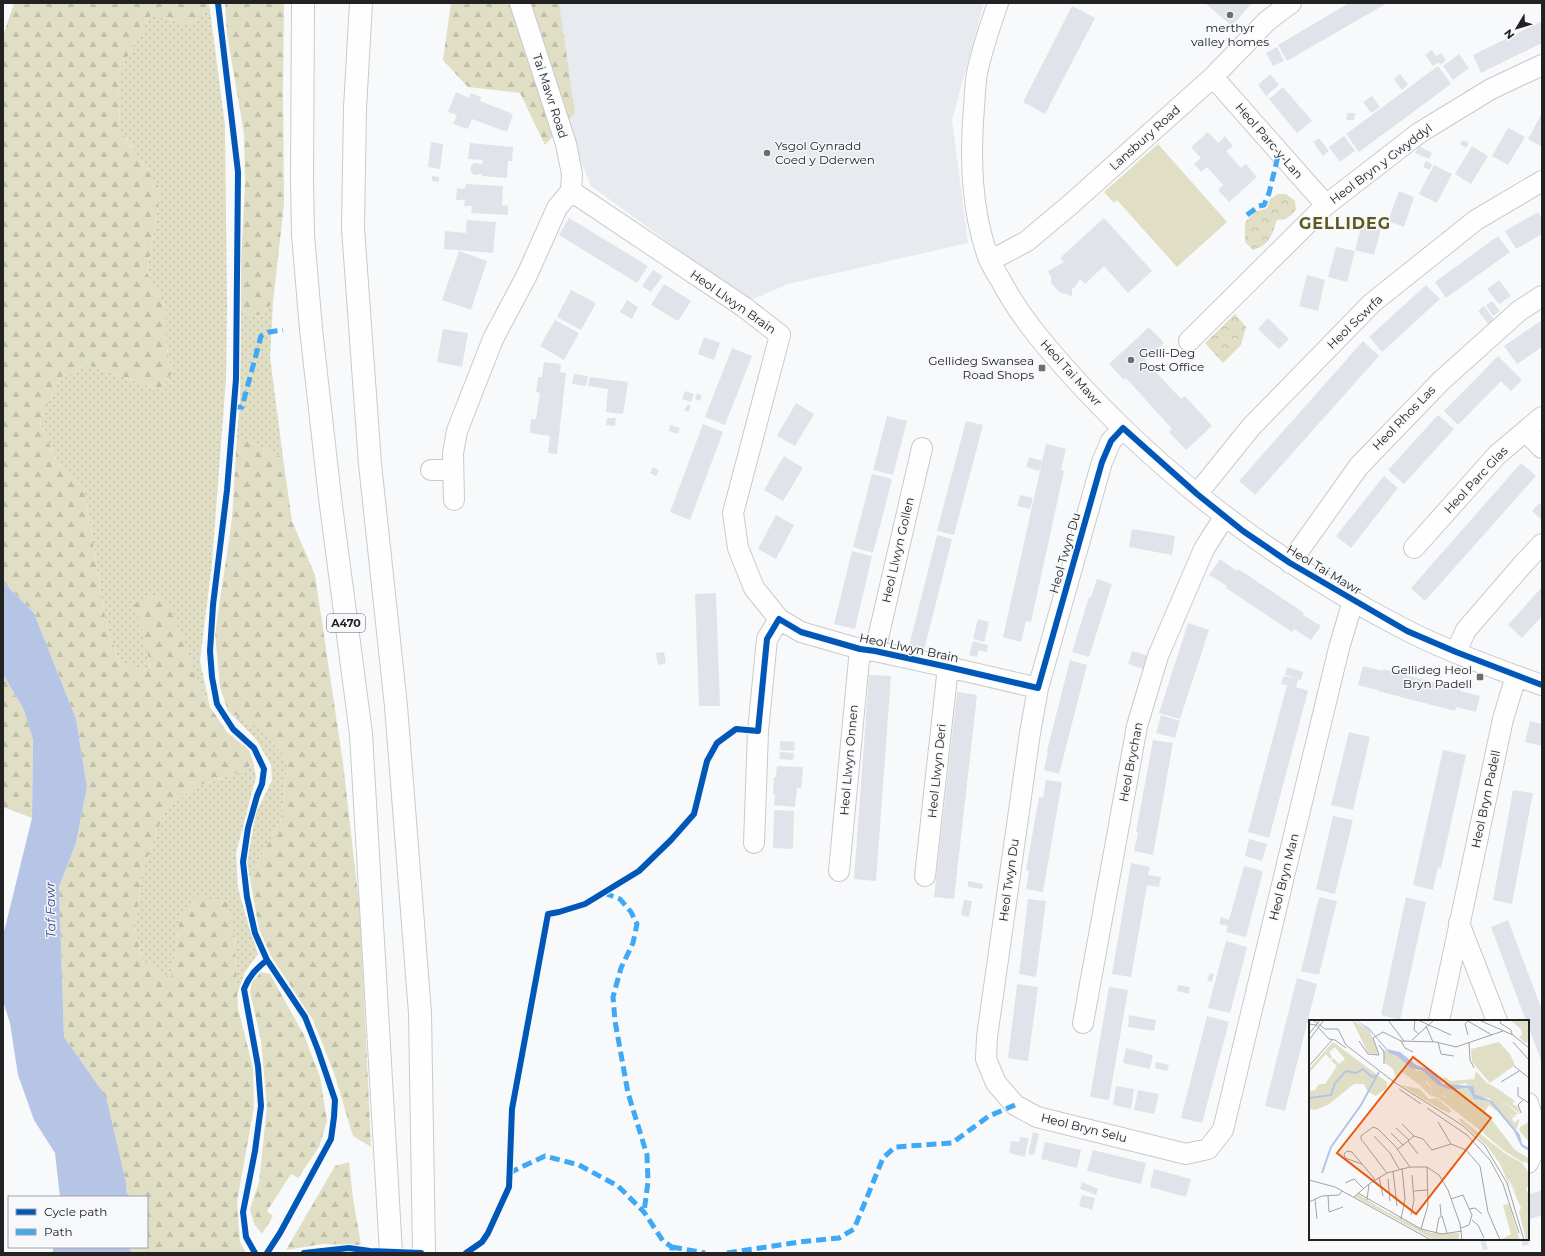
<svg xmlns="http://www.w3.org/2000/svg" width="1545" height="1256" font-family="Montserrat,sans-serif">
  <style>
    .built { fill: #e7eaef }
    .grass { fill: url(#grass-dots) }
    .forest { fill: url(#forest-firs) }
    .park { fill: url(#park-crowns) }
    .pitch { fill: #e0dfc6 }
    .water { fill: #b6c4e6 }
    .building { fill: #e1e3ea }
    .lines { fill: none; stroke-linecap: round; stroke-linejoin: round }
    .minor-casing { stroke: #cacacb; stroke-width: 22 }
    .trunk-casing { stroke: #cacacb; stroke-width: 24 }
    .minor { stroke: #fefefe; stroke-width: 20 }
    .trunk { stroke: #fefefe; stroke-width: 22 }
    .quiet { stroke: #3fa9f5; stroke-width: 5; stroke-dasharray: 10 5; stroke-linecap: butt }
    .cycleway-casing { stroke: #f7f8fb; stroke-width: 8 }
    .cycleway { stroke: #0057b8; stroke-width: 6 }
    .poi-dot { fill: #6d6d6e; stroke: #f7f8fb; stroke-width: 1.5 }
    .labels { text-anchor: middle; stroke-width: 3; stroke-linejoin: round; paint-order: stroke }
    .shield { fill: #f7f8fb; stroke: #626264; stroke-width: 1 }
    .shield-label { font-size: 11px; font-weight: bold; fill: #222223 }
    .poi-label { font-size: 12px; fill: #222223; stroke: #f7f8fb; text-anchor: start }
    .street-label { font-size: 12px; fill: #222223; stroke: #f7f8fb }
    .water-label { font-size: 13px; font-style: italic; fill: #354a87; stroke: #f7f8fb }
    .district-label { font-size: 16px; font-weight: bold; letter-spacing: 1px; fill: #5e591e; stroke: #f7f8fb }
    .inset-river { fill: none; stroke: #b6c4e6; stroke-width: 2 }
    .inset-road { fill: none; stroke: #a2a3a4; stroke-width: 1 }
    .view { fill: #e8590c; fill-opacity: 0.15; stroke: #e8590c; stroke-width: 2 }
    .inset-edge { fill: none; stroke: #222223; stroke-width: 2 }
  </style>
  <defs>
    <pattern id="grass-dots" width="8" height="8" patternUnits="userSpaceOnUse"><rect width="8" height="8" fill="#e0dfc6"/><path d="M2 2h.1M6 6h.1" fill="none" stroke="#c0bfaa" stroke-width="1.8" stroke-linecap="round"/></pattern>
    <pattern id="forest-firs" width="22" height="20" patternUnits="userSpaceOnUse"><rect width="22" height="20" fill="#e0dfc6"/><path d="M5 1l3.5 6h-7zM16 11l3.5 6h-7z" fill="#c0bfaa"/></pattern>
    <pattern id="park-crowns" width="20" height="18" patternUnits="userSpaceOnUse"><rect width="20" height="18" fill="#e0dfc6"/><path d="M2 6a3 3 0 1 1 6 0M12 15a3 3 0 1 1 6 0" fill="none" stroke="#c0bfaa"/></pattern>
  </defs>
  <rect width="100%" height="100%" fill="#f8f9fa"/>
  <path class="built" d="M531 3H984L952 120 968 243 788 284 749 301 591 186 564 118Z"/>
  <path class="grass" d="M209 3 225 125 227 306 226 379 212 563 200 661 210 707 196 678 145 641 151 672 120 663 107 628 84 489 57 462 40 422 60 378 88 365 160 390 172 373 166 343V308L147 273 161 190 120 130 118 73 151 15 188 24 202 17Z
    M273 302 270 357 283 458 237 435 240 402 241 307 249 315H262Z
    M228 711 261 729 288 762 281 820 260 858 250 879 247 862 256 813 272 780 271 765 256 739Z
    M253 762 256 777 236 853 238 888 249 927 258 954 245 972 237 994 234 929 180 918 171 979 142 960 135 927 142 872 164 813 194 787 246 770Z"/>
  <path class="forest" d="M14 3H209L202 17 188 24 151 15 118 73 120 130 161 190 147 273 166 308V343L172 373 160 390 88 365 60 378 40 422 57 462 84 489 107 628 120 663 151 671 145 641 134 603 159 594 176 617 196 678 210 707 227 732 249 750 253 762 246 770 194 787 164 813 142 872 135 927 142 960 171 978 180 918 195 896 228 902 234 929 238 1008 253 1068 254 1107 237 1202 240 1242 246 1253H131L130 1247H147V1197H127L126 1183 105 1097 64 1037 59 887 76 843 87 787 76 719 34 613 3 582V36Z
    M225 3H284L283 92 284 204 273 302 262 315H249L241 307 240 279 245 183 244 134 227 34Z
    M451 3H559L575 113 545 145 520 93 468 87 443 60Z
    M237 435 283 458 292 521 315 575 343 763 360 912 371 1147 353 1136 334 1073 313 1020 271 956 259 929 250 879 260 858 281 820 288 762 261 729 228 711 220 687 215 634 232 519Z
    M3 674 24 710 33 740 32 818 3 807Z
    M261 972 270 974 304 1035 320 1077 327 1121 319 1147 298 1178 291 1174 267 1211 273 1216 262 1234 254 1224 250 1209 259 1182 267 1107 261 1040 250 992 252 982Z
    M349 1162 353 1199 361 1245 323 1244 286 1250 335 1166Z"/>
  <path class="park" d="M1278 194H1286L1295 201 1296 209C1291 217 1286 220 1277 220 1272 235 1270 245 1253 250L1245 242V222L1255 212 1267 208 1270 199Z
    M1235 314 1246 327 1241 345 1223 363 1205 343Z"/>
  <path class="pitch" d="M1158 144 1227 222 1177 267 1117 200 1114 203 1104 192Z"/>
  <path class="water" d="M3 582 34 613 76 719 87 787 76 843 59 887 64 1037 106 1097 126 1183 127 1197H60L55 1153 34 1120 18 1075 10 1023 3 1001V936L32 818 33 740 24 710 3 674Z
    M54 1247H130L131 1253H52Z"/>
  <path class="building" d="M1205 3H1252L1232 26Z
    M1349 3H1387L1287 61 1278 45Z
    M1072 6 1095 18 1045 114 1023 102Z
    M1542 21V43L1481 73 1473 55Z
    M1277 47 1284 61 1273 66 1266 53Z
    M1432 50 1436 56 1441 53 1446 60 1440 65 1439 62 1433 66 1425 55Z
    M1459 54 1469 68 1453 80 1443 66Z
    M1438 66 1451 84 1359 152 1346 134Z
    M1270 74 1279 85 1266 96 1258 85Z
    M1400 74 1408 84 1402 90 1394 79Z
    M1283 87 1312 121 1297 133 1269 99Z
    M456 92 469 98 471 93 481 97 480 101 513 114 507 132 472 119 468 129 453 124 457 115 448 112Z
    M1372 96 1380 107 1371 113 1363 102Z
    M1347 113H1355L1354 120H1346Z
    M1542 113V147L1528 139Z
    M1508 128 1525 137 1508 165 1492 156Z
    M1208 132 1218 143 1225 136 1233 146 1226 151 1241 168 1246 164 1257 177 1229 202 1218 190 1223 185 1207 167 1201 172 1194 164 1201 158 1191 147Z
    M1344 136 1355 151 1340 162 1329 147Z
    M1319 138 1329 151 1323 156 1313 142Z
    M1463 140 1469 143 1466 148 1460 144Z
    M431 142 443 144 440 169 428 167Z
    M470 143 513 147 512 161H508L507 178 482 176V174L474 175 470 170 471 166 474 163 482 164 483 160 468 159Z
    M1419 146 1432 153 1429 159 1415 153Z
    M1472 146 1488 156 1471 184 1455 174Z
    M1426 161 1432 164 1430 170 1423 167Z
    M1434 165 1452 174 1437 203 1419 194Z
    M432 176 439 177V182L432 181Z
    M466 184 503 186 502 205 508 206V215L471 213 472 206H464L465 200H456L457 188 465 189Z
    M1399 191 1414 197 1404 227 1388 221Z
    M1538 212 1542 218V234L1516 249 1505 231Z
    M569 218 648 266 637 283 559 235Z
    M1104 218 1152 271 1128 293 1104 266 1085 284 1080 279 1075 287 1072 289V296L1059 292 1051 283V277L1048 271 1064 262 1060 258Z
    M467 220 496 222 493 253 444 249 445 231 466 233Z
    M1363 220 1382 225 1374 255 1355 250Z
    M1498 236 1510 252 1446 298 1435 282Z
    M1336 247 1355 251 1347 282 1328 277Z
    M459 251 487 261 471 310 442 300Z
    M653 270 663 276 651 292 642 286Z
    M1307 275 1325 280 1318 311 1299 306Z
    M1499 280 1511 296 1499 304 1487 289Z
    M664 284 691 301 678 321 651 305Z
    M1426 285 1440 299 1382 352 1369 337Z
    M571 290 596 303 581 330 557 317Z
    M627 300 638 307 632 319 620 312Z
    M1492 301 1500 311 1493 316 1486 305Z
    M1484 306 1495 321 1489 325 1478 311Z
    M1268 318 1289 339 1279 349 1258 329Z
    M555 320 579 333 564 360 540 346Z
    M1542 320V347L1517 364 1504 346Z
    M1149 327 1164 343 1145 360 1181 399 1185 396 1212 426 1186 450 1169 432 1172 429 1126 378 1124 380 1109 364Z
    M443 329 468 333 462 367 437 362Z
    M704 337 720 343 714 360 698 354Z
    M1363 341 1379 356 1255 495 1239 481Z
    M732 348 752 356 725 425 705 417Z
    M1498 356 1522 380 1511 391 1501 381 1458 425 1444 411Z
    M544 362 561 364 560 372 566 373 557 454 548 453 550 436 530 433 531 419H536L540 393 536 392 538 377H542Z
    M574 374 588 376 586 386 572 384Z
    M590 377 628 382 623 414 606 412 608 389 588 386Z
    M685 391 694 394 691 402 682 399Z
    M697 393 702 396 700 401 695 399Z
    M796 403 814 414 795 446 777 436Z
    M688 404 691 406 688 412 684 410Z
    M1438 415 1454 429 1404 484 1388 470Z
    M887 416 907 421 893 475 873 470Z
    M607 418H616L615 426 606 425Z
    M966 421 983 425 954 535 937 531Z
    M703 424 723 432 690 520 670 512Z
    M670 425 680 428 678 434 669 431Z
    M1046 444 1066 449 1061 470 1064 471 1031 622 1026 621 1021 642 1003 637Z
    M784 456 803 468 783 501 764 490Z
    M1029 457 1042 461 1039 471 1026 467Z
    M1521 463 1536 476 1425 601 1411 588Z
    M653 467 659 470 656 476 650 473Z
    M872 474 892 479 873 553 853 547Z
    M1384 476 1398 488 1351 548 1336 536Z
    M1020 495 1033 498 1030 509 1017 506Z
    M1539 503 1542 505V520L1532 511Z
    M776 515 794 525 776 559 758 549Z
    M1132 529 1175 536 1172 555 1129 547Z
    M937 535 952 539 924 650 909 646Z
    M852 551 872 556 855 629 834 624Z
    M1220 559 1237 571 1238 569 1255 580 1304 613 1303 615 1321 626 1311 640 1294 629 1292 632 1226 588 1227 586 1209 575Z
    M1097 579 1112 584 1089 657 1072 652 1089 597H1091Z
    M1542 587V616L1522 638 1508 625Z
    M716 593 720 706H699L695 594Z
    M978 619 989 622 984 642 973 639Z
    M1188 623 1209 630 1180 719 1159 713Z
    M973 641 988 645 987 652 979 650 977 657 969 655Z
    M1132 651 1148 656 1144 669 1128 664Z
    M664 652 666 663 658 665 656 653Z
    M1070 660 1087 665 1059 774 1044 770 1048 752 1047 751Z
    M1363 666 1383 671V669L1460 689V691L1480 696 1476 712 1456 707 1455 711 1378 691V690L1358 685Z
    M1287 667 1303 672 1301 680 1285 675Z
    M869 675 891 676 876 881 854 879Z
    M1283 676 1298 679 1296 687 1308 691 1269 838 1248 832 1287 685 1281 684Z
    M957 692 977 695 954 899 934 897Z
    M1161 715 1180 721 1175 738 1156 733Z
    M1530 721 1542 724V746L1525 742Z
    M1349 732 1370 737 1353 810 1331 805Z
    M1153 740 1173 743 1153 855 1134 851 1138 833 1136 832Z
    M780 741 795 742 794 751 780 750Z
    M1443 750 1466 755 1441 868 1438 867 1433 890 1413 885Z
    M780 752 794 753 793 760 779 759Z
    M777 766 803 767 801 788H797L795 807 774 805 775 794H773L774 777H776Z
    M1046 780 1062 782 1043 892 1026 889 1029 871 1026 870 1039 797 1043 798Z
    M1513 790 1533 793 1512 904 1493 900Z
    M774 810 794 811 793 849 773 848Z
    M1333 816 1353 820 1335 894 1316 889Z
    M1249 839 1267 844 1262 861 1245 856Z
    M1131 863 1150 867 1148 875 1161 877 1159 887 1147 885 1131 977 1112 974Z
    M1244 866 1263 871 1246 937 1226 932 1228 926 1219 924 1221 917 1229 920Z
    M968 881 983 884 982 889 968 887Z
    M1319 897 1337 901 1319 975 1301 971Z
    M1406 897 1426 902 1400 1020 1381 1015Z
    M1028 899 1046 901 1036 977 1019 974Z
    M964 900 972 901 969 917 961 915Z
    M1508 920 1542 1010V1063L1528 1026V1021H1526L1491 927Z
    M1226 941 1247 947 1230 1013 1208 1008Z
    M1210 973 1214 974 1212 982 1207 980Z
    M1297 978 1317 984 1285 1111 1265 1106Z
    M1017 984 1038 987 1028 1061 1008 1058Z
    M1178 985 1190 987 1189 994 1177 991Z
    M1109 987 1128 990 1109 1100 1090 1097Z
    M1129 1015 1156 1020 1154 1031 1128 1027Z
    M1207 1016 1229 1022 1202 1123 1181 1118Z
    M1126 1048 1153 1055 1150 1069 1123 1063Z
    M1156 1062 1169 1065 1167 1071 1155 1068Z
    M1116 1086 1134 1089 1131 1109 1113 1105Z
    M1138 1090 1159 1094 1154 1114 1134 1110Z
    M1033 1132 1039 1134 1034 1155 1028 1154Z
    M1020 1137 1029 1138 1025 1157 1009 1153 1011 1141 1019 1142Z
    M1045 1142 1081 1150 1077 1168 1041 1159Z
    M1093 1150 1146 1163 1141 1184 1087 1171Z
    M1154 1169 1191 1179 1186 1197 1150 1187Z
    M1082 1182 1098 1189 1096 1195 1080 1189Z
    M1542 1190V1215L1528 1220V1195Z
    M1082 1195 1095 1198 1092 1210 1079 1206Z
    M1480 1239H1485L1488 1249 1483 1250Z
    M1528 1239 1529 1244 1523 1246 1521 1240Z"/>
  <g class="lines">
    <g class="minor-casing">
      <path id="minor" d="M520 3 566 144 572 174 571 191
        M998 3C990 26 982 49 977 73 975 84 975 96 974 107 970 158 971 209 988 257 991 265 996 272 1000 279 1017 312 1041 341 1066 369 1161 476 1279 565 1406 630 1449 652 1496 669 1542 685
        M1213 77 1326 205
        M571 191 744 307 780 335 733 513 738 548 754 588 779 619 801 632 860 649 875 651 948 667 1038 688
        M989 259 1001 255 1027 241 1071 204 1213 77 1267 21 1291 3
        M1189 341 1326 205 1419 133 1491 89 1542 65
        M1123 428 1111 441 1102 462 1038 688 1030 733 987 1037 986 1059 996 1083 1015 1105 1037 1117 1186 1154 1208 1149 1223 1130 1339 648 1350 611 1356 603
        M1525 431 1542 448
        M431 470H453
        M1197 494 1251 427 1372 303 1476 220 1542 181
        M454 500 453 453 457 431 493 339 527 275 557 208 571 191
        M1414 548 1497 455 1542 417
        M1290 563 1359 466 1441 381 1519 311 1542 296
        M875 651 922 448
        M1456 652 1466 630 1524 563 1542 544
        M754 843 758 731 767 639 779 619
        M839 871 860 649
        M925 876 948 667
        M1459 923 1497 1021
        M1439 1021 1503 719 1513 686 1518 677
        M1083 1023 1137 726 1158 656 1204 549 1225 516
        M1528 1103C1535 1125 1540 1141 1528 1163"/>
    </g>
    <g class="trunk-casing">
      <path id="trunk" d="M303 3 302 180 303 235 311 329 330 498 361 734 391 1253
        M361 3 355 108 353 228 370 464 396 706 420 1013 424 1253"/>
    </g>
    <use href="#minor" class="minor"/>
    <use href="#trunk" class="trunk"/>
    <path class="quiet" d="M1247 215 1259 206 1264 205 1269 193 1279 152
      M233 407H242L261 336 269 332 283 330
      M604 893 620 899 631 912 637 924 633 943 621 968 613 997 615 1021 628 1093 647 1155 648 1182 644 1212
      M509 1173 545 1156 579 1165 618 1186 644 1212 663 1241 672 1247V1253
      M672 1247 705 1253
      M727 1253 799 1242 839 1238 854 1229 883 1158 895 1147 952 1143 989 1116 1015 1105"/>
    <g class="cycleway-casing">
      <path id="cycleway" d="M218 3 238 172 236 379 227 490 213 605 210 651 212 677 217 704 233 729 254 748 264 769 262 784 257 796 248 828 243 862 247 897 255 933 267 960 305 1017 318 1050 335 1100 334 1117 331 1139 280 1233 267 1253
        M255 1253 246 1237 243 1212 255 1151 261 1106 258 1066 244 989C249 976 256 969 267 960
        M304 1253 349 1248 370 1251 421 1253
        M466 1253 482 1242 488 1233 509 1187 512 1109 548 914 559 912 585 904 639 871 671 840 694 814 707 761 717 743 736 729 758 731 767 639 779 619 801 632 860 649 875 651 948 667 1038 688 1102 462 1111 441 1123 428 1197 494 1243 531 1290 563 1407 631 1456 652 1542 685"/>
    </g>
    <use href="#cycleway" class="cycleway"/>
  </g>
  <g class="poi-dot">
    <circle cx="1230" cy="15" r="4"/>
    <circle cx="767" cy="153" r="4"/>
    <circle cx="1131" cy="360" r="4"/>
    <rect x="1038" y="364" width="8" height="8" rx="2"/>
    <rect x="1476" y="673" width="8" height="8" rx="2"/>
  </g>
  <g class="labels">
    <rect class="shield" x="327" y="614" width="38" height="18" rx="3"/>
    <g class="shield-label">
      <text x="346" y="627">A470</text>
    </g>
    <g class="poi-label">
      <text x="1230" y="32" text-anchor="middle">merthyr<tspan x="1230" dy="14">valley homes</tspan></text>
      <text x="775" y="150">Ysgol Gynradd<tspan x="775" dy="14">Coed y Dderwen</tspan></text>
      <text x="1139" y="357">Gelli-Deg<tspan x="1139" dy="14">Post Office</tspan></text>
      <text x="1034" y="365" text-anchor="end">Gellideg Swansea<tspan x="1034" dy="14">Road Shops</tspan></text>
      <text x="1472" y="674" text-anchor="end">Gellideg Heol<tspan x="1472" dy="14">Bryn Padell</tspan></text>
    </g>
    <g class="street-label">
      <text transform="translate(550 96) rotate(72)" y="4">Tai Mawr Road</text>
      <text transform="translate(1145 138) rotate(-42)" y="4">Lansbury Road</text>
      <text transform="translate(1269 141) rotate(49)" y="4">Heol Parc-y-Lan</text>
      <text transform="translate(1381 164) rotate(-37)" y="4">Heol Bryn y Gwyddyl</text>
      <text transform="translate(733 302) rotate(35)" y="4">Heol Llwyn Brain</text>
      <text transform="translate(1355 322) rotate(-44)" y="4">Heol Scwrfa</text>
      <text transform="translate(1071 373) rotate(48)" y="4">Heol Tai Mawr</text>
      <text transform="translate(1404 418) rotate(-46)" y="4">Heol Rhos Las</text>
      <text transform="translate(1476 480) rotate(-47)" y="4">Heol Parc Glas</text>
      <text transform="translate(898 550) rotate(-77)" y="4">Heol Llwyn Gollen</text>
      <text transform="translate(1065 553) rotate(-74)" y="4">Heol Twyn Du</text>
      <text transform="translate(1324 570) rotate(31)" y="4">Heol Tai Mawr</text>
      <text transform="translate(909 648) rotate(12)" y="4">Heol Llwyn Brain</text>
      <text transform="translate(849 760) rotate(-85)" y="4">Heol Llwyn Onnen</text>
      <text transform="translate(1131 762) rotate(-79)" y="4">Heol Brychan</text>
      <text transform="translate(937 771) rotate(-84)" y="4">Heol Llwyn Deri</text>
      <text transform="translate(1486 799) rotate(-78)" y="4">Heol Bryn Padell</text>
      <text transform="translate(1284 877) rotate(-76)" y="4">Heol Bryn Man</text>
      <text transform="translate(1009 880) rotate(-82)" y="4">Heol Twyn Du</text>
      <text transform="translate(1084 1128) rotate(14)" y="4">Heol Bryn Selu</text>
    </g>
    <g class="water-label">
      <text transform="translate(50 910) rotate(-91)" y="5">Taf Fawr</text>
    </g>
    <g class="district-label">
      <text x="1345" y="229">GELLIDEG</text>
    </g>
  </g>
  <g transform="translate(1309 1020)">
    <rect width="220" height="220" fill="#f8f9fa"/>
    <path d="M167 51 178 63 186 67 184 71 192 79 209 94 202 96 193 82 178 73 171 72 165 59ZM115 60 123 68 122 76 109 64 115 68 117 66 113 61ZM135 73 154 80 155 86 150 89 172 102V111L128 77H138L133 75ZM216 100 220 104V122L210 110 212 106 218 103ZM180 110 188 116V123L194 130 174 113ZM193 131 212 145 215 152 220 153V166L217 168 219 174 220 173V183H214L199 158 201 167 191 144 190 138ZM49 174 76 191 122 213H150V220L123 219 46 177Z" fill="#e0dfc6"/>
    <path d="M43 0 61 11 69 34 59 33ZM201 0H220V22L216 23 210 17 213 15 212 9ZM24 22 78 62V68L67 76 58 71 55 64H45L19 85 6 90 0 89V71L6 70 10 64H16L28 46 22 40 24 38 30 44 36 39 26 27 20 32 23 37 21 39 17 34 0 53V49ZM74 29 88 36 108 51H114L126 61 145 70 159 68 165 79 180 81 189 92 180 85 176 91 206 130 220 138V143L213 142 194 130 188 123V116L180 110 177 113 172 111V102L150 90 155 85 154 80 135 73 133 75 137 79 122 76 123 68 118 61H113L117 66 115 68 93 52 87 58 84 49 76 43ZM136 57 142 61 165 59 171 72 178 73 193 82 202 96 208 95 203 98 205 103 211 99 207 110 180 78 170 77 157 63 144 66 129 60ZM92 65 111 69 120 79 128 78 143 91 140 93 131 89ZM186 67 206 81 203 84 208 86 211 94 192 79 184 71ZM151 98 193 131 190 138 191 144 179 127 150 100ZM195 133 213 143 220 153 215 152 201 137 198 139 199 136ZM199 158 206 171 215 176 214 183H220L219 220H217L210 192 212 188ZM200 184 208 212 211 220H192L202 214 194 185Z" fill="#e0dfc6"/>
    <path d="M204 0 220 1V18L211 7ZM190 22 201 34 206 45 181 63 163 42 162 29Z" fill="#e0dfc6"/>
    <path d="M180 28 193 46 183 53 171 34Z" fill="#e0dfc6"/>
    <path d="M46 0 60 8 78 29 91 32 107 45 122 50 134 64 164 66 166 74 183 81 211 115 213 124 220 128V131L212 126 205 111 180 81 165 79 159 68 142 70 129 65 114 51 102 48 88 36 80 33 61 11Z" fill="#b6c4e6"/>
    <path class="inset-river" d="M0 78 22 75 26 63 37 51 47 53 54 49 63 57 67 56M13 153 22 127 52 85 70 52"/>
    <path class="inset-road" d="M4 0 16 9H29L37 25 85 62 153 105 176 126 198 163 215 220M79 0 95 21M106 0 105 10 110 14M109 0 142 15M157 0 183 15M170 0 204 15 220 28M159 1 156 4 159 15M192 1 191 3 202 10 203 14M0 4 7 5 20 19 26 20 37 28M117 6 124 22M0 14 11 0M0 20 15 0M103 20 125 0M50 21 59 34 70 35 64 18 74 12 92 21 127 22 147 27 194 11M92 21 96 28 104 32M129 22 132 34 145 36M160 22 161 40 165 48M204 22 220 40M70 25 75 32V44M0 46 23 20M205 46 220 58M192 62 210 51M209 67V76L220 83M90 69 112 84M118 88 158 115 181 140 194 164 210 213M212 93 209 85 215 79M129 102 142 124M93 104 105 116M87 108 100 120M82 113 94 125M65 116 81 133 90 149M99 121 109 134M142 124 157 130 171 146 179 192 191 220M89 129 105 116 114 119 123 130 142 124M53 144 36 138 35 134 38 131 43 132 53 144 64 157 66 160M84 151 88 186M78 153 52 119V116L64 107 69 109 86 126 101 147M70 157 74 176M79 159 81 181M0 160 26 167 122 220M36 163 45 159 54 168M105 171 118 170M49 173 112 209 133 214 153 211M19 175 20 192 34 187M45 177 60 164 78 153 101 147H118L130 155 139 170 151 204 153 220M6 179 8 199M142 179 154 175 163 195 160 205 152 208M58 180 60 164M0 182 13 176 30 175 33 171M131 184 132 196M160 189 166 188 173 194M102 195 105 180 103 155M92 199 96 179 93 148M163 200 169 205 175 218M112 209 119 185 118 147M127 213 130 198 133 196 138 213"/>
    <path class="view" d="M104 37 182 98 107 194 28 133Z"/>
    <rect width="220" height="220" class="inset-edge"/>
  </g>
  <rect width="1545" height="1256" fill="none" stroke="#222223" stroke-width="8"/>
  <rect x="8" y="1196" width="140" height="52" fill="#f7f8fb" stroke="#a2a2a5"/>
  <rect x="16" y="1209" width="20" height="6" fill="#0057b8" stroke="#a2a2a5"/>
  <text x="44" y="1216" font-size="12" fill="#222223">Cycle path</text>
  <rect x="16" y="1229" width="20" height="6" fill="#3fa9f5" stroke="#a2a2a5"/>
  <text x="44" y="1236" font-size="12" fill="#222223">Path</text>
  <g transform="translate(1517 28) rotate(232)" stroke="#f7f8fb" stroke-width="3" paint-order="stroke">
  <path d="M0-3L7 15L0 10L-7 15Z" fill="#222223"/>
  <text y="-6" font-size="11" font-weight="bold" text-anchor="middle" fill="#222223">N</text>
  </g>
</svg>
